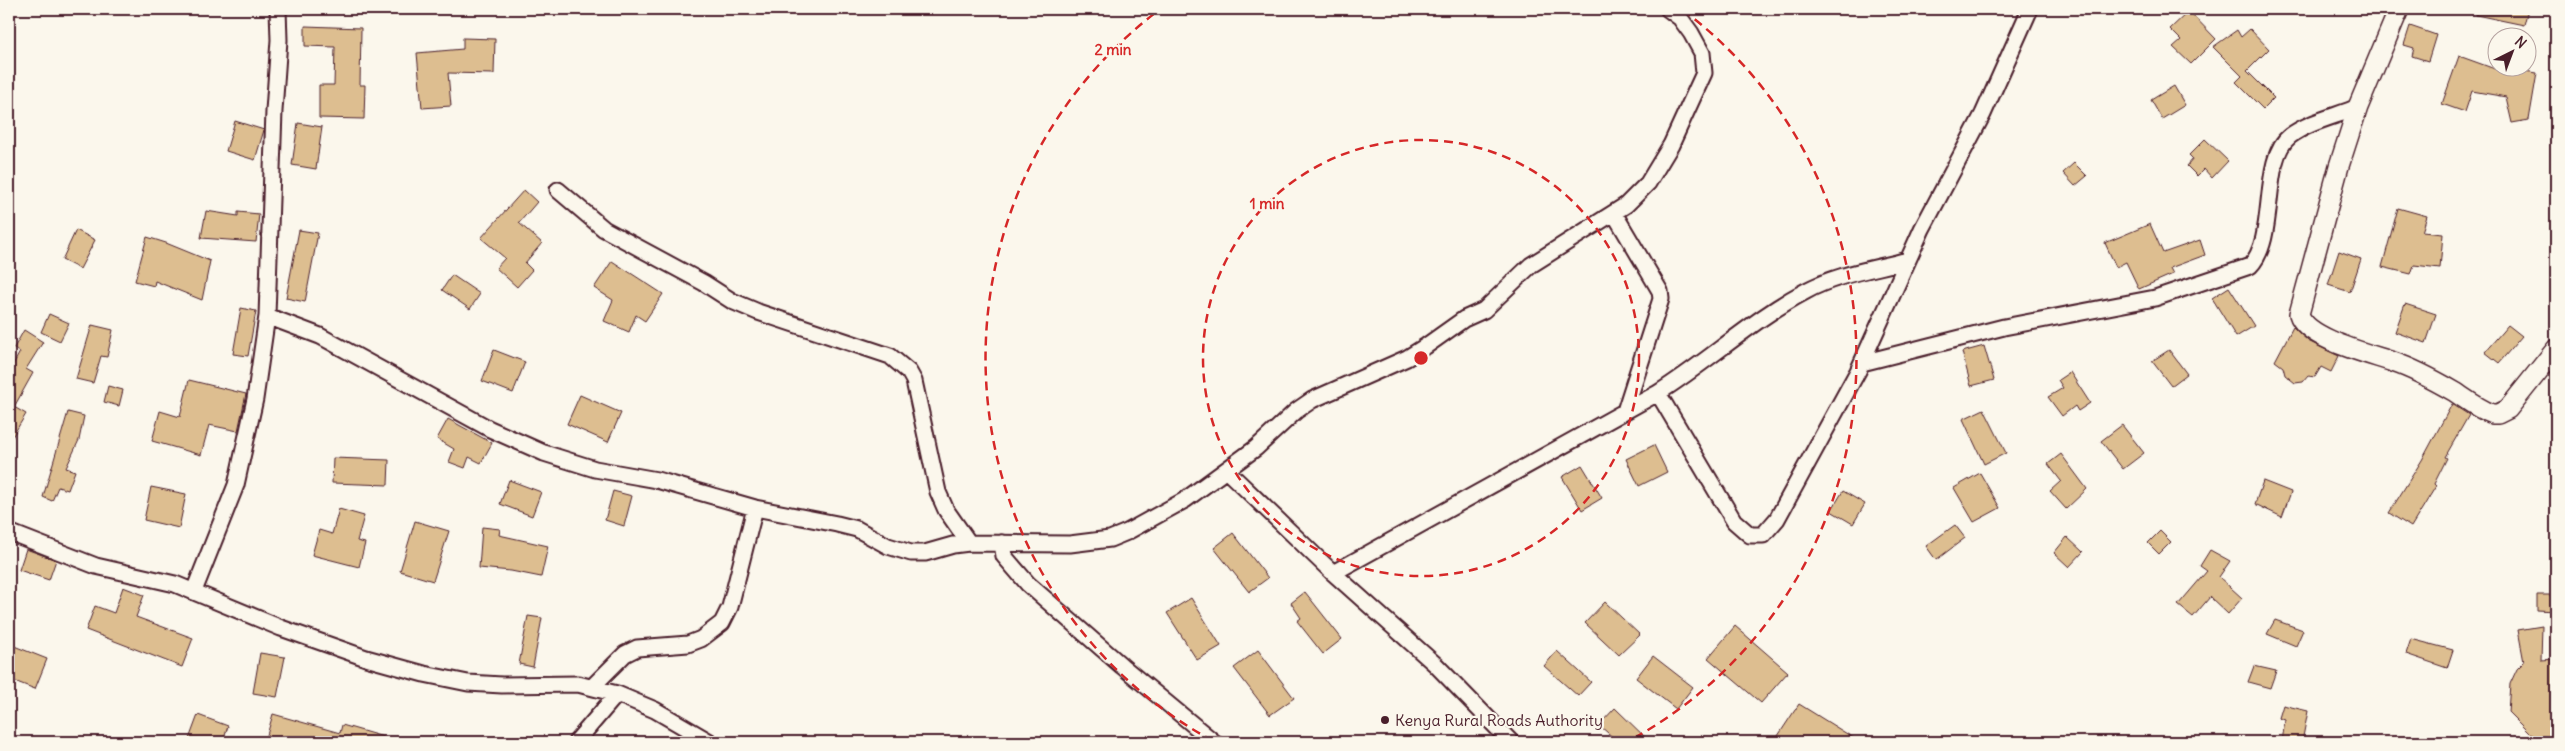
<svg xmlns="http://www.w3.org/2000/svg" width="2565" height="751" font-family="Delius,sans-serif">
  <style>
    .building { fill: #ddbe90; stroke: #4a1f2b }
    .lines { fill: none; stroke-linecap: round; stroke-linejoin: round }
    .minor-casing { stroke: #4a1f2b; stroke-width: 19 }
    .tertiary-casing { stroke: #4a1f2b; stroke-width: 22 }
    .minor { stroke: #fbf7ec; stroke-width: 15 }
    .tertiary { stroke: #fbf7ec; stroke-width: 19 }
    .ring { fill: none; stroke: #d62828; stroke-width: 2.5; stroke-dasharray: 9 6 }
    .poi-dot { fill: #4a1f2b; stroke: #fbf7ec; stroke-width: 2 }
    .labels { text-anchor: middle; stroke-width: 4.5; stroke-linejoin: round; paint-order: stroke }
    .poi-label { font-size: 16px; fill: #4a1f2b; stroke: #fbf7ec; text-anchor: start }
    .centre { fill: #d62828; stroke: #fbf7ec; stroke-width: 2.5 }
    .ring-label { font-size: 15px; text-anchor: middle; font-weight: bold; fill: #d62828; stroke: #fbf7ec; stroke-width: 4.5; stroke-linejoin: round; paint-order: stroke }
  </style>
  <rect width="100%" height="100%" fill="#fbf7ec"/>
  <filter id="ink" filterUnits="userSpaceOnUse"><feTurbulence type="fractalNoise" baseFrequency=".02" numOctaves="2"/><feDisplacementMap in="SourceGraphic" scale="10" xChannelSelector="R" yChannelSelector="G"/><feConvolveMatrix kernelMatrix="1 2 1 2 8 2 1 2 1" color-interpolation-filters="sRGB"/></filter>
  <g filter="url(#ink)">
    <path class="building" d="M2477 9H2528L2524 25 2476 15Z
      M2189 11 2216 39 2191 64 2173 47 2181 40 2170 29Z
      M305 26 361 28 360 85H365L364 119 319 118V85H334L335 47 305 46Z
      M2410 26 2436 35 2428 61 2412 56 2414 48 2404 45Z
      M2250 29 2269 49 2247 71 2274 98 2263 109 2236 82 2242 76 2213 47 2237 30 2241 37Z
      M463 38 495 39 494 74 448 73 451 106 422 108 417 53 463 49Z
      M2459 56 2495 69V66L2537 73 2529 120 2512 123 2506 97 2472 91 2465 112 2442 104Z
      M2174 86 2185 105 2162 119 2151 100Z
      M235 121 264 130 255 160 226 151Z
      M298 123 322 127 316 169 292 165Z
      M2205 139 2228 161 2212 178 2204 169 2197 176 2187 166 2193 159 2189 155Z
      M2074 163 2087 176 2075 186 2063 173Z
      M524 190 537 202 519 223 542 243 525 263 532 270 517 287 496 268 505 258 481 238Z
      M2398 208 2427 216 2422 232 2443 234 2440 268 2414 265 2411 274 2382 267Z
      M206 211 238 216V212L259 214 256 242 201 238Z
      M2150 224 2163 253 2200 240 2205 255 2170 268 2173 274 2139 289 2126 262 2116 267 2105 243Z
      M76 230 95 240 80 269 62 260Z
      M299 230 318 233 305 302 286 298Z
      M147 237 166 243 210 261 202 300 155 281 154 286 135 281Z
      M2339 251 2361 259 2350 292 2328 285Z
      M612 261 663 294 645 321 636 315 629 332 604 321 613 300 594 288Z
      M452 275 480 294 470 309 442 290Z
      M2229 287 2254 326 2236 337 2212 298Z
      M2405 304 2436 314 2426 343 2395 332Z
      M241 308 256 311 248 356 233 354Z
      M49 314 69 323 60 341 41 332Z
      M92 325 113 330 107 357 101 356 93 383 76 379Z
      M2508 325 2522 336 2499 363 2485 352Z
      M2293 327 2308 341 2339 356 2331 372 2321 367 2315 377 2308 376 2303 382 2295 383 2285 375 2283 367 2275 361Z
      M24 330 43 342 26 369 33 373 14 407 26 414 9 442V372L20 352 14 348Z
      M1984 346 1994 380 1971 386 1962 352Z
      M494 350 525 362 513 393 482 381Z
      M2169 350 2187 374 2171 386 2152 361Z
      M2070 372 2090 403 2078 411 2075 406 2062 416 2048 397 2063 388 2058 380Z
      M189 380 246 394 238 431 209 425 201 455 152 441 160 411 180 417Z
      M108 386 123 390 119 406 104 402Z
      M580 395 621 413 608 442 567 424Z
      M2452 404 2469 415 2445 457 2447 458 2434 484 2436 486 2411 527 2389 513 2422 460Z
      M1984 409 2006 453 1984 464 1963 419Z
      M68 412 84 416 79 440 66 468 75 471 68 490 58 487 52 501 43 497Z
      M448 419 492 443 481 463 469 457 465 468 449 462 454 449 437 439Z
      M2122 425 2144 453 2123 469 2101 441Z
      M1654 445 1667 472 1639 486 1626 459Z
      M2061 454 2087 489 2066 509 2050 491 2061 481 2048 464Z
      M333 458 389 460 388 485 332 483Z
      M1582 465 1602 498 1582 510 1562 477Z
      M1980 473 2000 508 1974 522 1954 488Z
      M509 480 541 492 532 516 500 504Z
      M2263 481 2291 492 2282 517 2255 504Z
      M151 487 186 494 179 528 144 520Z
      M613 491 632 496 624 526 605 520Z
      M1843 491 1865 504 1853 524 1831 511Z
      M339 509 364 516 357 541 365 543 359 567 312 555 319 530 332 534Z
      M415 521 449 531 433 581 400 571Z
      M1955 525 1965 538 1936 560 1926 546Z
      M482 527 500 529 499 535 548 546 541 577 511 571 479 568Z
      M2160 531 2171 542 2159 554 2148 543Z
      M1233 533 1268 578 1249 592 1214 548Z
      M2067 537 2083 552 2069 567 2054 553Z
      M26 549 56 560 49 580 19 570Z
      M2210 550 2230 561 2219 577 2242 598 2228 614 2210 597 2193 617 2178 605 2207 571 2200 566Z
      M123 587 144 595 136 617 193 638 182 667 86 630 95 606 114 613Z
      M1305 592 1342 639 1323 654 1297 621 1301 618 1291 603Z
      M2537 595H2556V611L2537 610Z
      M1191 598 1221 646 1197 660 1167 613Z
      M1605 602 1640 635 1619 655 1585 623Z
      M528 616 542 618 533 667 519 664Z
      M2275 620 2303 630 2296 646 2267 634Z
      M1735 626 1788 672 1761 703 1708 658Z
      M2542 626 2541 660 2556 659V742H2548L2530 734 2508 712 2510 684 2517 669 2524 662 2518 630Z
      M2411 639 2453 650 2447 668 2406 654Z
      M9 644 47 659 35 689 9 679Z
      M1258 650 1294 698 1270 715 1234 668Z
      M1557 651 1591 682 1578 696 1544 666Z
      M260 653 285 657 277 697 253 693Z
      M1653 656 1693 687 1676 709 1636 678Z
      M2254 666 2276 671 2270 688 2248 682Z
      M1799 704 1860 742H1774Z
      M2283 705 2308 711 2302 742H2282L2285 720 2279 718Z
      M1615 708 1650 742H1618L1599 725Z
      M273 714 340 733 342 725 387 738V742H265Z
      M198 715 228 726 223 742H188Z"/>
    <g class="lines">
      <g class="minor-casing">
        <path id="minor" d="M558 190 604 229 704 283 732 301 758 312 890 356 909 372 914 381 938 492 946 510 969 543
          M1614 213 1660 291 1661 299 1625 411
          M267 316 320 336 490 429 544 453 595 469 657 480 755 508 837 524 857 529 888 546 911 553H925L953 545 969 543 1070 544 1110 539 1127 532 1185 500 1256 448 1296 411 1312 400 1407 358 1426 346 1464 319 1484 310 1531 265 1626 205 1648 183 1671 145 1704 73 1702 53 1691 33 1680 18 1668 9
          M1862 363 2004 327 2155 298 2250 266C2278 238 2260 159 2290 136 2308 122 2337 116 2358 107
          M1658 393 1734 521 1750 535H1763L1777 519 1858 371 1922 229 1983 114 2030 9
          M1226 470 1333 573 1436 665 1511 742
          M9 532 96 566 175 584 281 628 366 658 424 674 468 683 502 685 578 684 617 694 655 710 710 742
          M1002 543 1004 556 1028 584 1122 666 1214 742
          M1333 573 1658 393C1709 361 1753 319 1806 291 1837 274 1875 269 1908 260
          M194 591 236 485 255 399 267 316 274 111 279 40 278 9
          M592 687 625 654 637 648 688 644 701 639 722 623 730 607 755 508
          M576 742 617 694"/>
      </g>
      <g class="tertiary-casing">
        <path id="tertiary" d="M2399 9 2358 107 2339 166 2299 314C2306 339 2370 354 2393 362 2414 369 2436 381 2455 392 2467 400 2479 409 2492 414H2498L2508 409 2556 349"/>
      </g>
      <use href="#minor" class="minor"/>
      <use href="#tertiary" class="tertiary"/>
    </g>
  </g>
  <g class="ring">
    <circle cx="1421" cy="358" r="218"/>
    <path d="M1213 741A436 436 0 0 1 1159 10M1683 10A436 436 0 0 1 1629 741"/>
  </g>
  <circle class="poi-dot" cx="1385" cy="720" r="5"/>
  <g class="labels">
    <g class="poi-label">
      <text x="1395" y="726">Kenya Rural Roads Authority</text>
    </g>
  </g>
  <circle cx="1421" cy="358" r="8" class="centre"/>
  <g class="ring-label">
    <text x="1113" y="55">2 min</text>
    <text x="1267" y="209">1 min</text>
  </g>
  <rect width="2565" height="751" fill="none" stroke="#fbf7ec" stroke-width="30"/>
  <rect x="15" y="15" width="2535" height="721" fill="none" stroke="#4a1f2b" stroke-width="2" filter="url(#ink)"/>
  <g transform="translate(2512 52) rotate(42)"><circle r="24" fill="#fbf7ec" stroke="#b4a19f"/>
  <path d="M0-4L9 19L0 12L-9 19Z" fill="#4a1f2b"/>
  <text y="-8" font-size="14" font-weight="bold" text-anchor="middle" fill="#4a1f2b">N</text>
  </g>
</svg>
